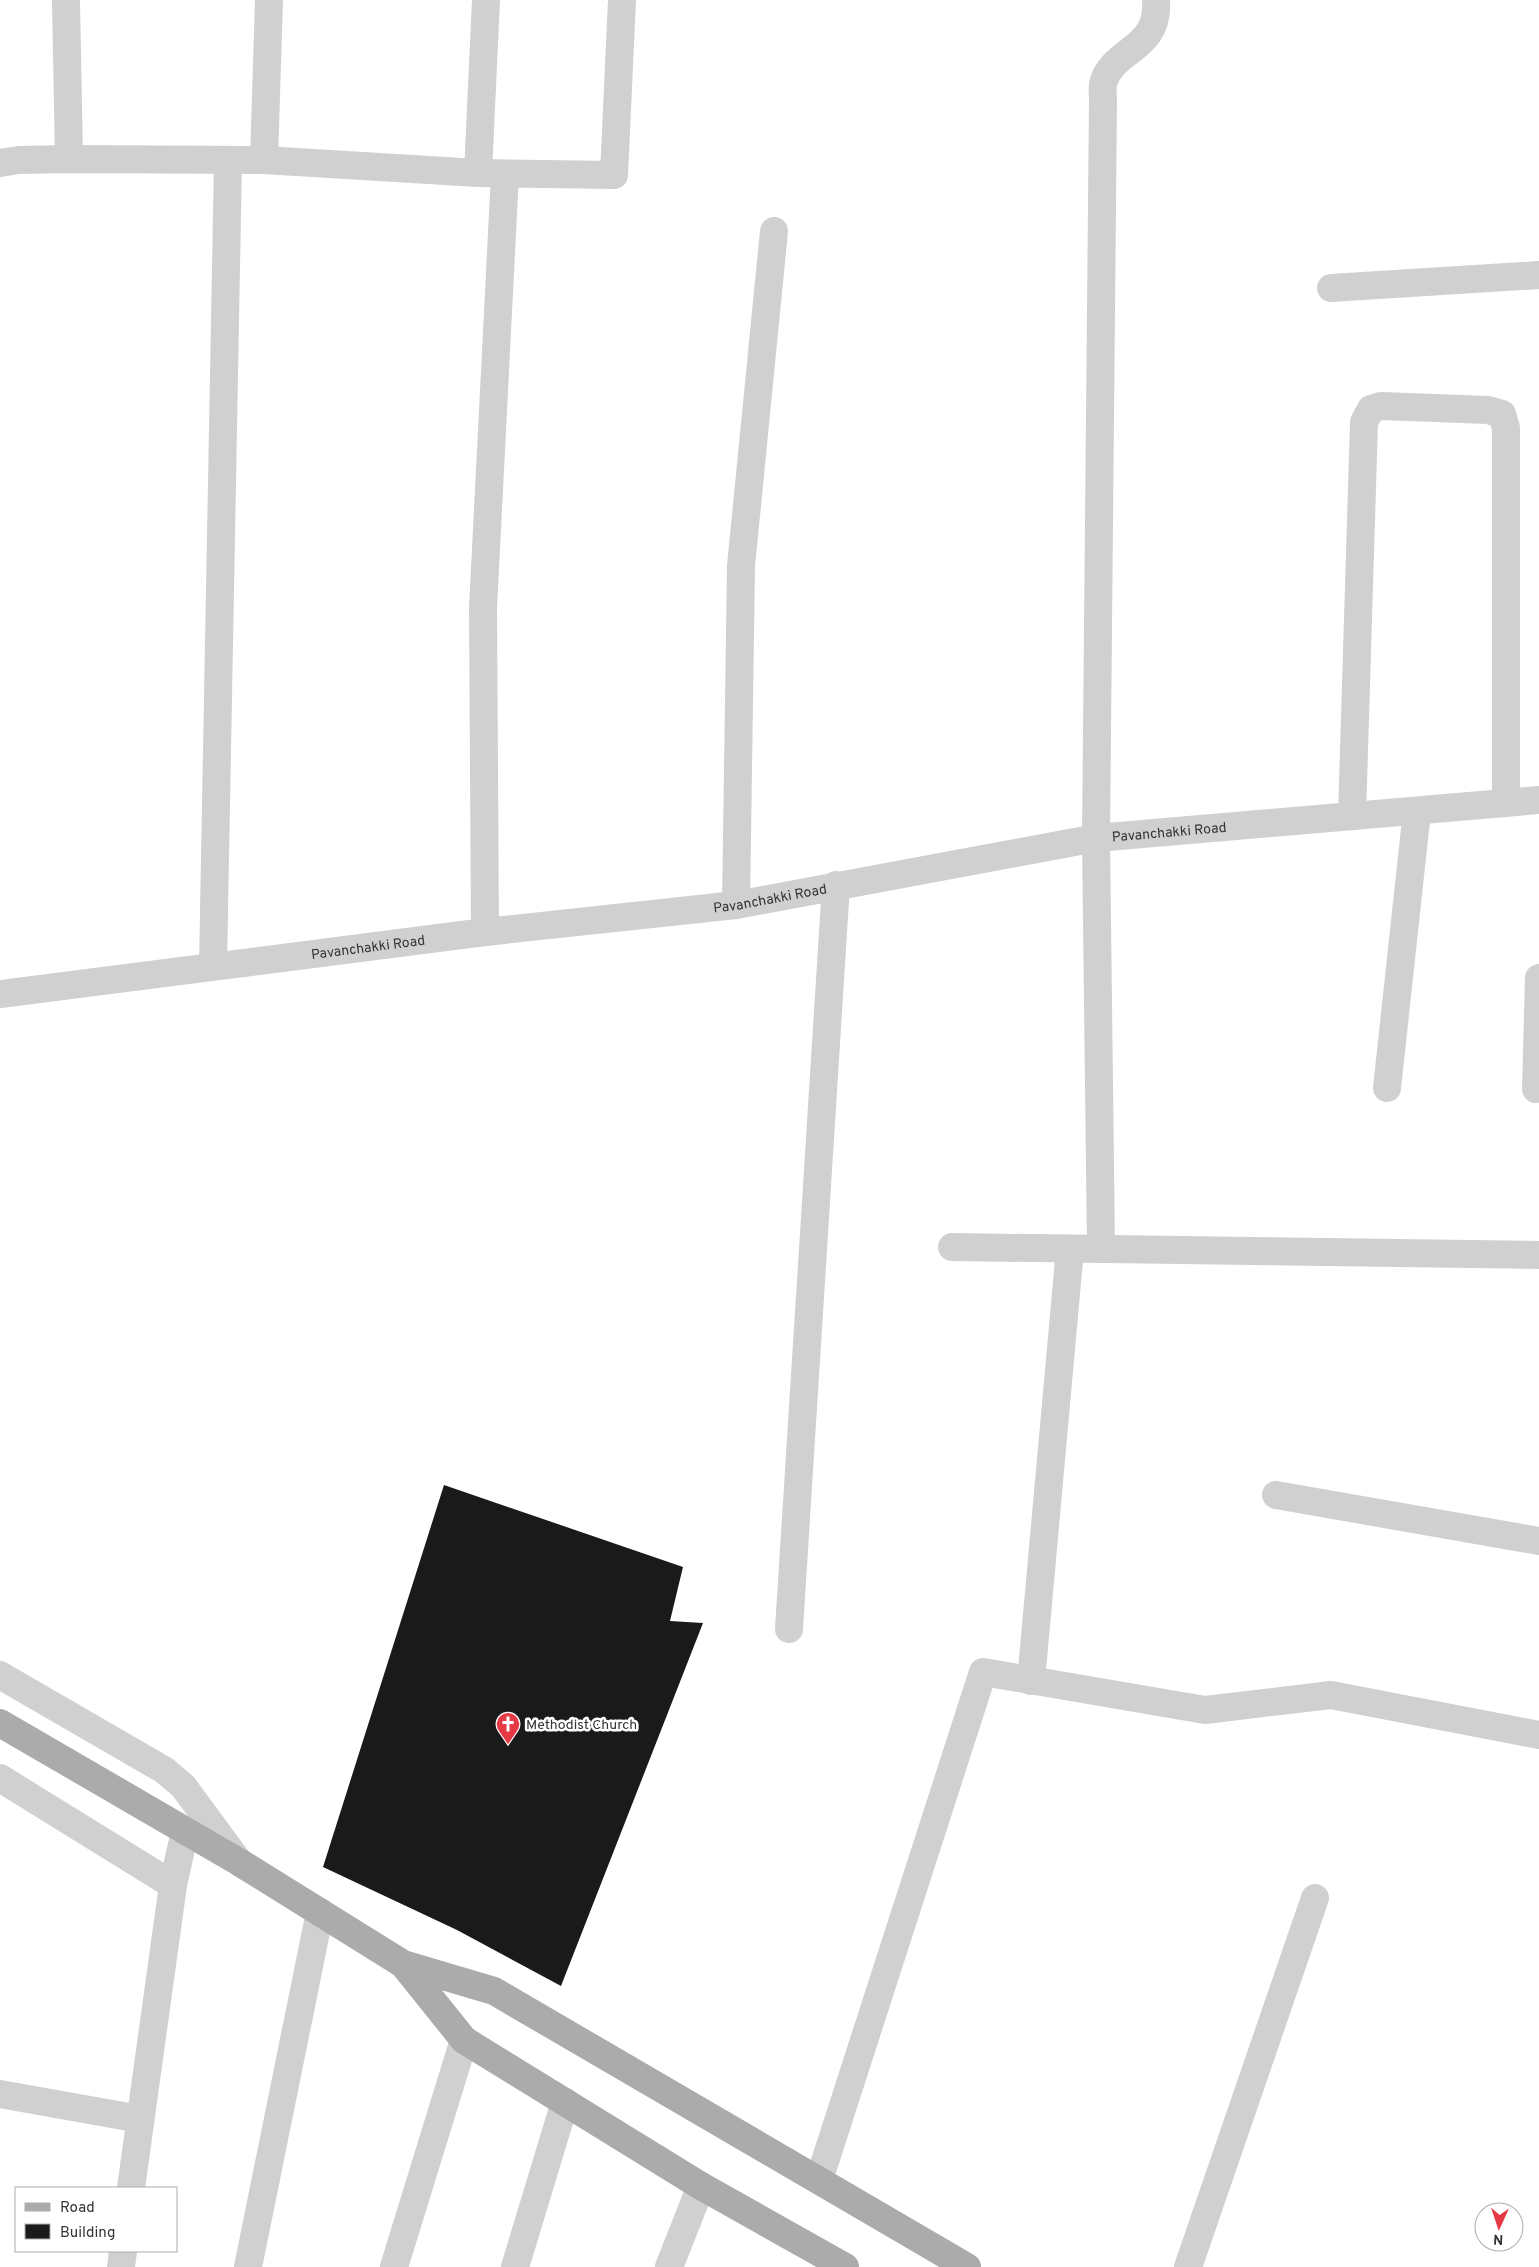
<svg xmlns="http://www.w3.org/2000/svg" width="1539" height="2267" font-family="Overpass,sans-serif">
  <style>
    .building { fill: #1a1a1a }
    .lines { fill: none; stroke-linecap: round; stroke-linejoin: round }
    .minor { stroke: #d0d0d0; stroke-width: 28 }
    .major { stroke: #ababab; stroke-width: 28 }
    .labels { text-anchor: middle; stroke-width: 5; stroke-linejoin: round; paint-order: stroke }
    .street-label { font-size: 14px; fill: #333; stroke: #fff }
    .poi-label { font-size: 14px; fill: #333; stroke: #fff; text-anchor: start }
  </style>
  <rect width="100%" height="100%" fill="#fff"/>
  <path class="building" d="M444 1485 683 1567 670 1621 703 1623 561 1986 457 1930 323 1867Z"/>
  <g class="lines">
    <g class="minor">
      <path d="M66 0 69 159"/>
      <path d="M264 160 269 0"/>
      <path d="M0 163 19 160 69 159 264 160 478 173 614 175 622 0"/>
      <path d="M478 173 486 0"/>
      <path d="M1331 288 1539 275"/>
      <path d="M1352 816 1364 422 1371 409 1381 406 1488 410 1502 414 1506 428V803"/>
      <path d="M736 905 741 566 774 231"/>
      <path d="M485 932 483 608 505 174"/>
      <path d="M213 966 228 160"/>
      <path id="s1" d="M0 994 485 932 736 905 1096 838 1539 800"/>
      <path d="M1387 1088 1417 811"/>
      <path d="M1536 1089 1539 978"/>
      <path d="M952 1247 1539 1255"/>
      <path d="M1101 1249 1096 838 1103 100C1103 95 1102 89 1103 84 1112 48 1160 51 1156 0"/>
      <path d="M1276 1495 1539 1541"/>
      <path d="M789 1629 836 885"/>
      <path d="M0 1675 164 1770 183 1786 239 1862"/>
      <path d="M1031 1681 1070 1249"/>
      <path d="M0 1778 173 1885"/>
      <path d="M0 2094 140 2119"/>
      <path d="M819 2180 983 1672 1205 1710 1331 1695 1539 1735"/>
      <path d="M131 2188 173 1885 185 1831"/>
      <path d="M121 2267 123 2251"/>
      <path d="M248 2267 320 1912"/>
      <path d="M394 2267 464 2040"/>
      <path d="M515 2267 565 2102"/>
      <path d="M669 2267 701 2186"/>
      <path d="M1188 2267 1315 1898"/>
    </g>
    <path class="major" d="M0 1723 239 1862 403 1964 494 1991 967 2267
      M403 1964 464 2040 701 2186 845 2267"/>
  </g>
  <defs>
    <g id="church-pin" transform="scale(1.25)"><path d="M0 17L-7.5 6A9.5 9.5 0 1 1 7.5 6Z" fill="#e63946" stroke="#fff"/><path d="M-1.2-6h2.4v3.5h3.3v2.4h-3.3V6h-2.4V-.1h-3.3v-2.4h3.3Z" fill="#fff"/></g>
  </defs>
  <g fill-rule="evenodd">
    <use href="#church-pin" x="508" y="1724"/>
  </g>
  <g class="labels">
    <g class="street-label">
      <text dy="5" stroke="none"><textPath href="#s1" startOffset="1181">Pavanchakki Road</textPath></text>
      <text dy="5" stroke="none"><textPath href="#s1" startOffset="776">Pavanchakki Road</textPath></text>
      <text dy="5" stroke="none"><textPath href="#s1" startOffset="371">Pavanchakki Road</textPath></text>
    </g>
    <g class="poi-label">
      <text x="526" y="1729">Methodist Church</text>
    </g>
  </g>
  <rect x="15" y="2187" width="162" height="65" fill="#ffffff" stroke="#adadad"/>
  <rect x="25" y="2203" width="25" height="8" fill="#ababab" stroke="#adadad"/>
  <text x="60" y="2212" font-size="15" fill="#333333">Road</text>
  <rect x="25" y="2224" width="25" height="15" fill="#1a1a1a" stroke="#adadad"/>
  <text x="60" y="2237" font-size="15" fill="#333333">Building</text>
  <g transform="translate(1499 2227) rotate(183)"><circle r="24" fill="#ffffff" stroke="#adadad"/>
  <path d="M0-4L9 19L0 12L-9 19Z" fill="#e63946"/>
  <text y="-8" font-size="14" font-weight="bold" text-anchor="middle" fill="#333333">N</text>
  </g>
</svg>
